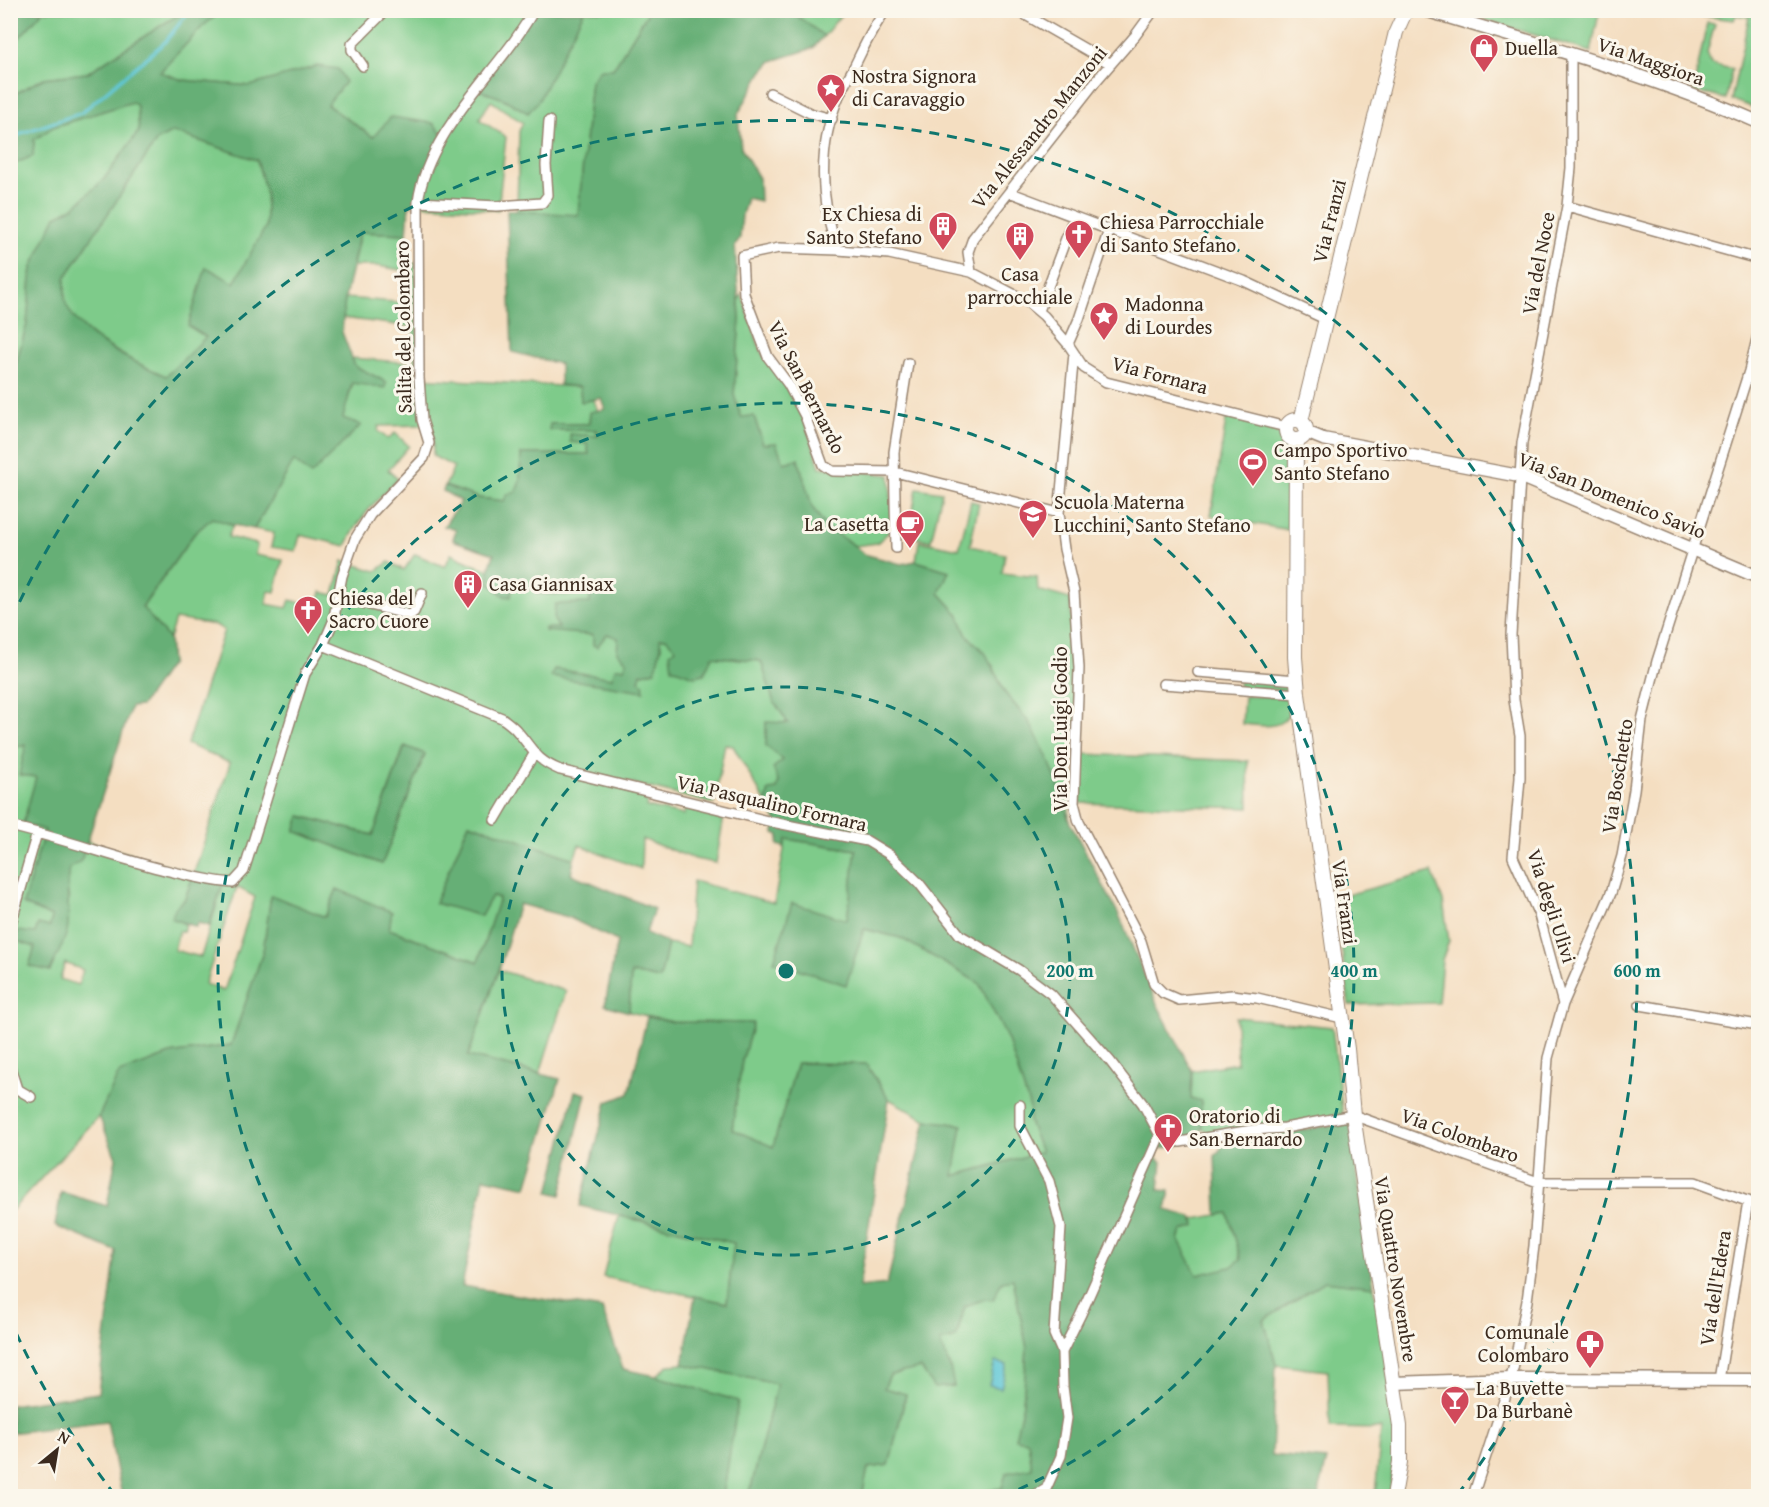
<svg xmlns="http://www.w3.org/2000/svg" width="1769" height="1507" font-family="'Gentium Book Plus',serif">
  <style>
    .green { fill: #7ecb8a; stroke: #5c7a54; stroke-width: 1.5; fill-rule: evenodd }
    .forest { fill: #66af76; stroke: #506c4a; stroke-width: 1.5; fill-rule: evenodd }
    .water { fill: #5cc6d6; stroke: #4c787a; stroke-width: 1.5 }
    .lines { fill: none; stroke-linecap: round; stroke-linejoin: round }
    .stream { stroke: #5cc6d6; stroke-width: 3 }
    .minor-casing { stroke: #988470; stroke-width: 12 }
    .tertiary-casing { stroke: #988470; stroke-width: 15 }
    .secondary-casing { stroke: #988470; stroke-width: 16 }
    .minor { stroke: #fff; stroke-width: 9 }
    .tertiary { stroke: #fff; stroke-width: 12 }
    .secondary { stroke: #fff; stroke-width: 14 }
    .ring { fill: none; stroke: #0f766e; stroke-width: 3; stroke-dasharray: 10 8 }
    .labels { text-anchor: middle; stroke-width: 6; stroke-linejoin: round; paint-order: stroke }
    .poi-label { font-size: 20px; fill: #3b2a1e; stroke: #fbf7ec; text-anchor: start }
    .street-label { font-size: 20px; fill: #3b2a1e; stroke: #fbf7ec }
    .centre { fill: #0f766e; stroke: #fbf7ec; stroke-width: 3 }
    .ring-label { font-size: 18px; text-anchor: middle; font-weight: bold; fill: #0f766e; stroke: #fbf7ec; stroke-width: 6; stroke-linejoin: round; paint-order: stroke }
  </style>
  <rect width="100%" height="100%" fill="#fbf7ec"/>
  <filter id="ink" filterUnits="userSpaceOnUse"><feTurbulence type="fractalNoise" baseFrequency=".0167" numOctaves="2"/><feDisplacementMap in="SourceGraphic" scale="12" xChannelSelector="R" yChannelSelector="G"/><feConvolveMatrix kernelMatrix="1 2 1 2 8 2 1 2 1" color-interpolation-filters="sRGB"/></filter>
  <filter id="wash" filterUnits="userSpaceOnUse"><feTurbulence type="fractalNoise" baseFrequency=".008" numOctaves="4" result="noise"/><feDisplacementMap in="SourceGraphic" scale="24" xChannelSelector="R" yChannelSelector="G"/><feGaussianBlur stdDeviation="1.35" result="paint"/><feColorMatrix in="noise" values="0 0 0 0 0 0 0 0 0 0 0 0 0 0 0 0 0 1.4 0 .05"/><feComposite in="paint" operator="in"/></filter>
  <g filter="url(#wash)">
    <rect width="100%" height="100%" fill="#f4dec1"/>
    <path class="green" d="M1585 10 1599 13 1591 52 1485 20 1486 14 1476 11Z
      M43 11H184L87 73 44 78 11 96V47Z
      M222 11H534L477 89 504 99 528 113 539 99 584 11H649L613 69 591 81 578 216 517 211 519 131 523 123 491 101 479 119 506 137 498 210 424 205 373 137 326 104 278 78 251 86 182 80 160 72 203 26Z
      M795 11H844L824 36 796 15Z
      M1693 11H1758V109L1731 100 1749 17 1736 15 1734 20 1692 15Z
      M1707 23 1715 24 1707 53 1711 64 1732 69 1726 99 1693 91Z
      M132 102 137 106 139 131 104 179 74 207 56 216 32 267 27 324 11 382V165L33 156 34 140 53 127Z
      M173 132 257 160 266 193V227L234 283 206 267V337L166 377C136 363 81 337 66 305 63 298 66 286 65 278L157 140Z
      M360 232 407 234V262L415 263 419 378 580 387 581 401 594 400 598 412 590 413 589 424H551L549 430H597L598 436 570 435 587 443 589 454H521L520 481 516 493 507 495 504 501 479 498 445 486 454 467 433 456V436L429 425 379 426 378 431 388 439 395 433 409 446 388 470 398 479C374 503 361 515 346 546L300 535 296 551 271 547 274 533 254 529 294 460 360 425 342 418 353 383 386 382 355 366 352 358 414 363 413 327 343 318 345 298 408 303 406 271 378 266H353Z
      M742 295 758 343 765 358 785 385 803 417 820 467 890 475 893 528 877 543 855 546 826 527 812 507 798 459 784 463 763 444 754 416 741 417 734 395 740 319 739 298Z
      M1227 414C1252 422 1280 425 1291 452L1289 530 1211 516Z
      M917 488 942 492 931 541 908 536Z
      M971 501 979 503 970 546 1005 554 1002 573 1037 577 1038 590 1070 599C1073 638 1076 676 1076 715 1075 750 1068 785 1069 821L1058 783 1029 722 1005 693 993 666 966 634 958 614 939 593 949 571 916 561 919 541 959 549Z
      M213 517 233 525 228 537 257 544 255 555 283 560 275 592 269 591 266 604 287 608 290 600 317 606 321 592 334 595 343 561 376 571 389 562 404 570 415 554 445 567 451 554 475 565 489 570 490 583 511 596 512 589 535 588 537 594 590 595 591 603 607 634 619 638 617 652 627 661 624 668 612 678 555 669 552 677 643 684 639 681 641 673 655 671 661 647 659 638H666L704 674 712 656 761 661 773 699 788 723H766L783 760 777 790H769L766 803 733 746 725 744 714 804 607 777 605 785 647 795V807L684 815 685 807 724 816 716 863 695 859 642 839 641 869 579 845 574 859 469 823 435 903 492 895 499 898 478 962 389 929 337 889 325 917 271 896 263 952 231 1045 170 1054 120 1073 99 1116 11 1211 10 1080 15 1068 10 1053 11 748 27 745 36 777 45 830 23 904 52 917 50 928 36 947 29 966 69 900 66 882 69 868 81 861 86 841 194 873 230 763 187 744 224 630 216 625 175 619 169 639 142 608 194 534ZM404 747 425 754 382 864 295 831 301 816 373 835ZM194 873 224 880 201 957 174 950 179 931 183 932 185 924 172 918 176 907 185 899ZM237 887 255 897 224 991 205 984ZM65 963 83 970 78 985 60 979Z
      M1240 677 1294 681V691L1238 688Z
      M1244 696 1292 697C1290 732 1269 726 1242 724Z
      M1083 754 1248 761 1249 808 1080 803Z
      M786 839 856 850 847 920 842 919 863 929 901 938 979 983 1008 1040 1030 1108 1029 1122 1041 1152 953 1176 962 1125 926 1120 889 1099 866 1064 797 1063 773 1147 732 1130 742 1061 753 1023 673 1022 629 1012 631 973 660 979 668 943 688 947 693 881 774 903Z
      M1432 872 1443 901 1449 941 1442 960 1438 1003 1349 1005 1335 898Z
      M499 970 566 991 540 1073 468 1056Z
      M1236 1017 1332 1027 1343 1117 1217 1137 1202 1129 1201 1102 1191 1098 1192 1071 1237 1063Z
      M1228 1213 1241 1259 1232 1267 1197 1276 1179 1240 1182 1231 1195 1226 1194 1219Z
      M619 1216 734 1243 727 1303 603 1277Z
      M1013 1279 1027 1348 1023 1404 1016 1439 1028 1441 1032 1468 1002 1488 963 1496H862L868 1468 889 1465 906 1395 884 1388 890 1375 921 1368 950 1367 939 1342 956 1338 965 1306 985 1299 1002 1280Z
      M1325 1281 1374 1287 1397 1427 1390 1496H1375L1381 1429 1330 1428 1328 1371 1276 1365 1264 1320Z
      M683 1364 777 1384 749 1496H723L737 1401 656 1376 669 1365Z"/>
    <path class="forest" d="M11 10 43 11 11 47 10 11Z
      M184 11H222L203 26 160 72 182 80 250 86 317 66 338 69 345 82 327 105 373 137 391 117 433 123 445 137 418 202 409 206 407 234 360 232 345 298 342 332 355 366 386 382 385 388 352 383 343 418 361 425 311 475 294 461 254 529 233 525 212 518 194 534 142 607 169 639 171 663 141 706 131 707 81 861 69 869C65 887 70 906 68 926 66 941 56 957 50 971L29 966 35 947 16 941 17 931 35 933 38 924 50 927 52 917 23 904 45 830 23 824 36 777 19 775 26 745 11 748V382L27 324 32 267 56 216 74 207 104 179 139 131 137 106 132 102 53 127 34 140 33 156 11 165V96L44 78 87 73ZM173 132 257 160 266 193V226L234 283 206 267 188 326 206 337 166 376C133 362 84 340 67 306 63 299 66 286 65 278L157 140Z
      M534 11H584L539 100 528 113 504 99 476 89Z
      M649 11H795L796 15 824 36 813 48 772 61 762 72 738 114 741 148 759 178 760 201 747 198 742 215 740 238 735 245 740 319 734 395 741 417 754 416 763 444 776 443 784 463 798 459 812 507 826 527 855 546 864 554 901 564 916 561 949 571 939 593 958 614 966 634 986 654 1005 693 1029 722 1046 754 1058 783 1069 821 1119 915 1156 1002 1192 1071 1191 1098 1201 1101 1202 1129 1178 1146 1156 1149 1157 1159 1162 1162 1159 1190 1170 1191 1166 1210 1192 1217 1195 1226 1182 1231 1179 1240 1197 1275 1231 1267 1241 1259 1228 1213 1217 1215 1215 1156 1226 1142 1339 1124H1350L1374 1287 1325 1281 1264 1320 1276 1365 1272 1455 1327 1460 1318 1496H963L1002 1488 1006 1473 1032 1468 1028 1441 1015 1439 1023 1404 1027 1348 1013 1279 1002 1281 993 1300 985 1299 965 1306 956 1338 940 1342 950 1367 954 1386 934 1388 921 1368 890 1375 884 1388 906 1394 889 1465 868 1468 862 1496H749L777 1384 683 1364 695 1296 727 1303 734 1243 580 1206 607 1102 629 1094 647 1017 673 1022 753 1023 742 1061 732 1129 773 1147 797 1063 866 1064 889 1099 859 1287 887 1284 926 1120 962 1125 954 1176 1041 1152 1029 1121 1030 1108 1008 1040 979 983 901 938 864 929 846 985 774 961 792 903 847 920 856 850 787 839 784 847 778 845 779 835 774 833 776 820 766 803 769 790 777 789 779 783 773 768 783 760 766 746V722L788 723 773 700 761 661 712 656 704 674 694 676 672 668 670 653 676 649 666 638H660L661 647 655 671 641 673 639 681 643 684 644 691 551 677 554 669 612 678 615 668H624L627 661 617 652 618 638 607 634 597 647 593 645V635L545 631V628H559L554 620 555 604 590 603V595L537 594 535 588 512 589 511 597 504 596 489 583V570L494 554 455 541 453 539 456 530 444 526 461 501 443 491 445 486 479 498 504 501 507 495 516 492 520 481 521 454H589L587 444 570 442V434L598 436 597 430H549L550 424H589L590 412 605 409 601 398 581 402 580 387 560 385V364L512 352 507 210 578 215 591 81 600 69H613Z
      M405 746 425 754 382 864 295 831 300 816 373 835Z
      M469 823 574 859 571 874 654 909 646 933 668 943 660 979 631 973 629 1012 605 1005 617 941 568 917 519 904 499 970 468 1056 560 1079 527 1187 484 1178 462 1286 602 1309 623 1369 656 1376 738 1401 723 1496H122L107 1421 11 1433V1405L98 1393 116 1251 55 1226 61 1192 107 1206 116 1158 99 1116 119 1073 170 1054 231 1045 263 952 271 895 325 917 337 889 392 912 389 929 478 962 499 898 492 896 481 916 435 903Z
      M194 873 224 880 209 926 198 923 196 927 171 918 176 907 185 899Z
      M575 1091 586 1094 561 1195 549 1192Z"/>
    <path class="water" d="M995 1362 1007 1365 1001 1388 989 1385Z"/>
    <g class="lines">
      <path class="stream" d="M10 141 22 133 81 113 165 42 190 10"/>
    </g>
  </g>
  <g filter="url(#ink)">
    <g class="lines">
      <g class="minor-casing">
        <path id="minor" d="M1017 10 1111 64
          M363 66 352 50V44L386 10
          M770 93 810 113 832 119
          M1009 192 1244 281 1325 319
          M418 202 497 206 542 203 548 195 546 165 549 121
          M1567 206 1758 259
          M838 250C819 201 818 145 839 96 843 86 849 77 854 67 864 47 872 28 886 10
          M971 272 968 252 973 238 1096 81 1135 36 1154 10
          M1039 311 1074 217
          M1068 344 1079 319 1109 230
          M1074 353 1059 513 1064 549 1074 592 1079 668 1074 803 1079 822 1141 941 1154 984 1163 993 1179 1000 1232 995 1257 998 1342 1018
          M1059 513 895 472 832 471 823 465 805 416 788 384 768 357 744 294 742 256 779 248 838 250 889 254 971 272 1025 300 1044 316 1068 344 1084 368 1106 382 1286 427
          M896 548 894 452 908 363
          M338 597 410 615 414 612 422 593
          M323 645 502 718C507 722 513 726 517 731 534 750 534 759 560 770L772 822 867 841 890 855 919 883 960 935 1019 970 1051 994 1110 1061 1143 1104 1160 1135
          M1198 672 1297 680
          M1163 684 1298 694
          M495 820 534 754
          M10 826C61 838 110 856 161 869 185 875 208 881 233 883L244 871 305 674 323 645 333 622 342 576 355 539 370 515 424 458 429 443 422 420 419 378 418 202C426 141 479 89 514 41 521 31 528 21 534 10
          M10 927 37 833
          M1563 1004 1611 893 1622 856 1634 790 1642 720 1657 661 1749 371 1758 335
          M1640 1005 1758 1025
          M10 1067 17 1089 31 1097
          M1020 1105V1126L1049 1181 1061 1227 1054 1334 1062 1352
          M1160 1135 1180 1142 1252 1130 1285 1128 1353 1115 1538 1182H1695L1758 1205
          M1719 1380 1748 1201
          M1034 1496 1046 1489 1061 1456 1067 1418 1063 1387 1062 1352 1081 1314 1160 1135
          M1473 1496 1511 1379 1527 1301 1534 1246 1548 1058 1563 1004 1539 915 1513 857 1520 778V736L1514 700 1511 635 1522 443 1567 206 1571 168V54"/>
      </g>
      <g class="tertiary-casing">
        <path id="tertiary" d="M1425 10C1537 44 1651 75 1758 122
          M1306 432 1323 439 1519 476 1758 577
          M1393 1383 1511 1379 1758 1380"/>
      </g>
      <g class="secondary-casing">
        <path id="secondary" d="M1286 430a10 10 0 1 1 20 0a10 10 0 1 1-20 0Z
          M1301 421 1396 32 1406 10
          M1296 440 1295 657 1298 694 1347 1049 1353 1115 1400 1426V1462L1394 1496"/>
      </g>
      <use href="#minor" class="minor"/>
      <use href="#tertiary" class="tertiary"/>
      <use href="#secondary" class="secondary"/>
    </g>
  </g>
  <g class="ring">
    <circle cx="786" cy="971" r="284"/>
    <path d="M569 1496A568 568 0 1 1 1003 1496"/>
    <path d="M115 1495A851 851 0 0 1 12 1324M12 618A851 851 0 1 1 1457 1495"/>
  </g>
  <defs>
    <g id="shop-pin" transform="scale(1.5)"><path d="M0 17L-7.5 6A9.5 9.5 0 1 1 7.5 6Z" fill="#d1495b" stroke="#fbf7ec"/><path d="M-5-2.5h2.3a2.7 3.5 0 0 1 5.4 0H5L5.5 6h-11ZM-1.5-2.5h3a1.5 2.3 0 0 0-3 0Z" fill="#fff"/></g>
    <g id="sight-pin" transform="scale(1.5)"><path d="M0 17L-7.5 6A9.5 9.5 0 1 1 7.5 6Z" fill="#d1495b" stroke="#fbf7ec"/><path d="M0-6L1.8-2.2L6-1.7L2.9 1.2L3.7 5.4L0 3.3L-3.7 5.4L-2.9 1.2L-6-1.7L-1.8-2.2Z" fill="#fff"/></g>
    <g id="building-pin" transform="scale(1.5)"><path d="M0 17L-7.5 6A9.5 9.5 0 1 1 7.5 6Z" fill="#d1495b" stroke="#fbf7ec"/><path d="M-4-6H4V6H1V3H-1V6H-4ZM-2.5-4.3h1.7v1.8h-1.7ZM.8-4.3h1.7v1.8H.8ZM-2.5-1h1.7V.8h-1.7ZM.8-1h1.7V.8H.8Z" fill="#fff"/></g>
    <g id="church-pin" transform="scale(1.5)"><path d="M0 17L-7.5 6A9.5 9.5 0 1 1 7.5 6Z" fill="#d1495b" stroke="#fbf7ec"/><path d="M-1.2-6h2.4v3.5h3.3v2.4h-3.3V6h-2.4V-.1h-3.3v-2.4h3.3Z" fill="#fff"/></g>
    <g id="stadium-pin" transform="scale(1.5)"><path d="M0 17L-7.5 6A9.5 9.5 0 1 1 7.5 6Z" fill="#d1495b" stroke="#fbf7ec"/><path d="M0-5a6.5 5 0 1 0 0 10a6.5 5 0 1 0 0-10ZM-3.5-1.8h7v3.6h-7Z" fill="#fff"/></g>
    <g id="school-pin" transform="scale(1.5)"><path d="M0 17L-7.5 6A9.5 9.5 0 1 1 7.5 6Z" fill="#d1495b" stroke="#fbf7ec"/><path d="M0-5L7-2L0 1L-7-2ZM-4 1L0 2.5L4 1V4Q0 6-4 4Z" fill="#fff"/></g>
    <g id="cafe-pin" transform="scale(1.5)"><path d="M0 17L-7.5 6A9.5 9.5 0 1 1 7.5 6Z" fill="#d1495b" stroke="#fbf7ec"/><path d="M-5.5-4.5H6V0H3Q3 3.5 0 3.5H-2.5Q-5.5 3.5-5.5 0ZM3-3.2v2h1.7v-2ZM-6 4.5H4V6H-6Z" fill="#fff"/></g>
    <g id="pharmacy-pin" transform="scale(1.5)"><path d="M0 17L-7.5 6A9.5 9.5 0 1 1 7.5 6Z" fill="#d1495b" stroke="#fbf7ec"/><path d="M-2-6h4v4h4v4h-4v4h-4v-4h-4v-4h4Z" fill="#fff"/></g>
    <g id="bar-pin" transform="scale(1.5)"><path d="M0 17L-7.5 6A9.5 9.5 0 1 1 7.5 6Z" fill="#d1495b" stroke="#fbf7ec"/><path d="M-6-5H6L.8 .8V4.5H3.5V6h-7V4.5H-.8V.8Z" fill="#fff"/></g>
  </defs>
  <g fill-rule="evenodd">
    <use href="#shop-pin" x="1484" y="48"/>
    <use href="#sight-pin" x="831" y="88"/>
    <use href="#building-pin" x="943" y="226"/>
    <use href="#church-pin" x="1079" y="234"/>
    <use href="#building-pin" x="1020" y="236"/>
    <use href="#sight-pin" x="1104" y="316"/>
    <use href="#stadium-pin" x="1253" y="462"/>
    <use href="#school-pin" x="1033" y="514"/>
    <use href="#cafe-pin" x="910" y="524"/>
    <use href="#building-pin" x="468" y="584"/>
    <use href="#church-pin" x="308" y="610"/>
    <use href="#church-pin" x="1168" y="1128"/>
    <use href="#pharmacy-pin" x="1590" y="1344"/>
    <use href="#bar-pin" x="1455" y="1400"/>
  </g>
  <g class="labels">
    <g class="poi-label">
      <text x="1505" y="55">Duella</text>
      <text x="852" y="83">Nostra Signora<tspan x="852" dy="23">di Caravaggio</tspan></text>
      <text x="922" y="221" text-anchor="end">Ex Chiesa di<tspan x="922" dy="23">Santo Stefano</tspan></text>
      <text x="1100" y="229">Chiesa Parrocchiale<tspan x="1100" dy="23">di Santo Stefano</tspan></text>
      <text x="1020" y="281" text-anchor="middle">Casa<tspan x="1020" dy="23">parrocchiale</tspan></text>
      <text x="1125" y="311">Madonna<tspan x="1125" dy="23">di Lourdes</tspan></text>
      <text x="1274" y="457">Campo Sportivo<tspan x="1274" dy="23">Santo Stefano</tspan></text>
      <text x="1054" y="509">Scuola Materna<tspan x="1054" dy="23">Lucchini, Santo Stefano</tspan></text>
      <text x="889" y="531" text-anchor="end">La Casetta</text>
      <text x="489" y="591">Casa Giannisax</text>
      <text x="329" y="605">Chiesa del<tspan x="329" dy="23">Sacro Cuore</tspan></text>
      <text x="1189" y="1123">Oratorio di<tspan x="1189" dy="23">San Bernardo</tspan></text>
      <text x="1569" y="1339" text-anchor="end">Comunale<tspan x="1569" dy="23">Colombaro</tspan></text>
      <text x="1476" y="1395">La Buvette<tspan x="1476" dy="23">Da Burbanè</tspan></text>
    </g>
    <g class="street-label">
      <text transform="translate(1651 61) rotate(19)" y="7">Via Maggiora</text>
      <text transform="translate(1039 127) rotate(-51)" y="7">Via Alessandro Manzoni</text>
      <text transform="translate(1329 221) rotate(-76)" y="7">Via Franzi</text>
      <text transform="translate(1538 263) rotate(-79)" y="7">Via del Noce</text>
      <text transform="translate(403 327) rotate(-91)" y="7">Salita del Colombaro</text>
      <text transform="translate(1160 375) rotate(15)" y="7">Via Fornara</text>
      <text transform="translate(807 387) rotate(63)" y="7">Via San Bernardo</text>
      <text transform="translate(1612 495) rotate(22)" y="7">Via San Domenico Savio</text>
      <text transform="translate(1060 729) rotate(-90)" y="7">Via Don Luigi Godio</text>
      <text transform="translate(1617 776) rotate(-81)" y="7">Via Boschetto</text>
      <text transform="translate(772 803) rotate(13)" y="7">Via Pasqualino Fornara</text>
      <text transform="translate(1345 902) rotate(82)" y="7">Via Franzi</text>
      <text transform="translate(1552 906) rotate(72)" y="7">Via degli Ulivi</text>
      <text transform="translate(1460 1135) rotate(20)" y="7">Via Colombaro</text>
      <text transform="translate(1396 1269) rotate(81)" y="7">Via Quattro Novembre</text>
      <text transform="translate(1715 1288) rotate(-81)" y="7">Via dell'Edera</text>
    </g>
  </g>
  <circle cx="786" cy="971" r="9" class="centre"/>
  <g class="ring-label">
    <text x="1070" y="977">200 m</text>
    <text x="1354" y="977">400 m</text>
    <text x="1637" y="977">600 m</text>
  </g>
  <rect width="1769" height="1507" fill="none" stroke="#fbf7ec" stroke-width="36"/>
  <g transform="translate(57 1450) rotate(30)" stroke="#fbf7ec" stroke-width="4.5" paint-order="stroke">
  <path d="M0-4.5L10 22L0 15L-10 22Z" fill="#3b2a1e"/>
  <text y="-9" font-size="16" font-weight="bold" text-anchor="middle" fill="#3b2a1e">N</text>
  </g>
</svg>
